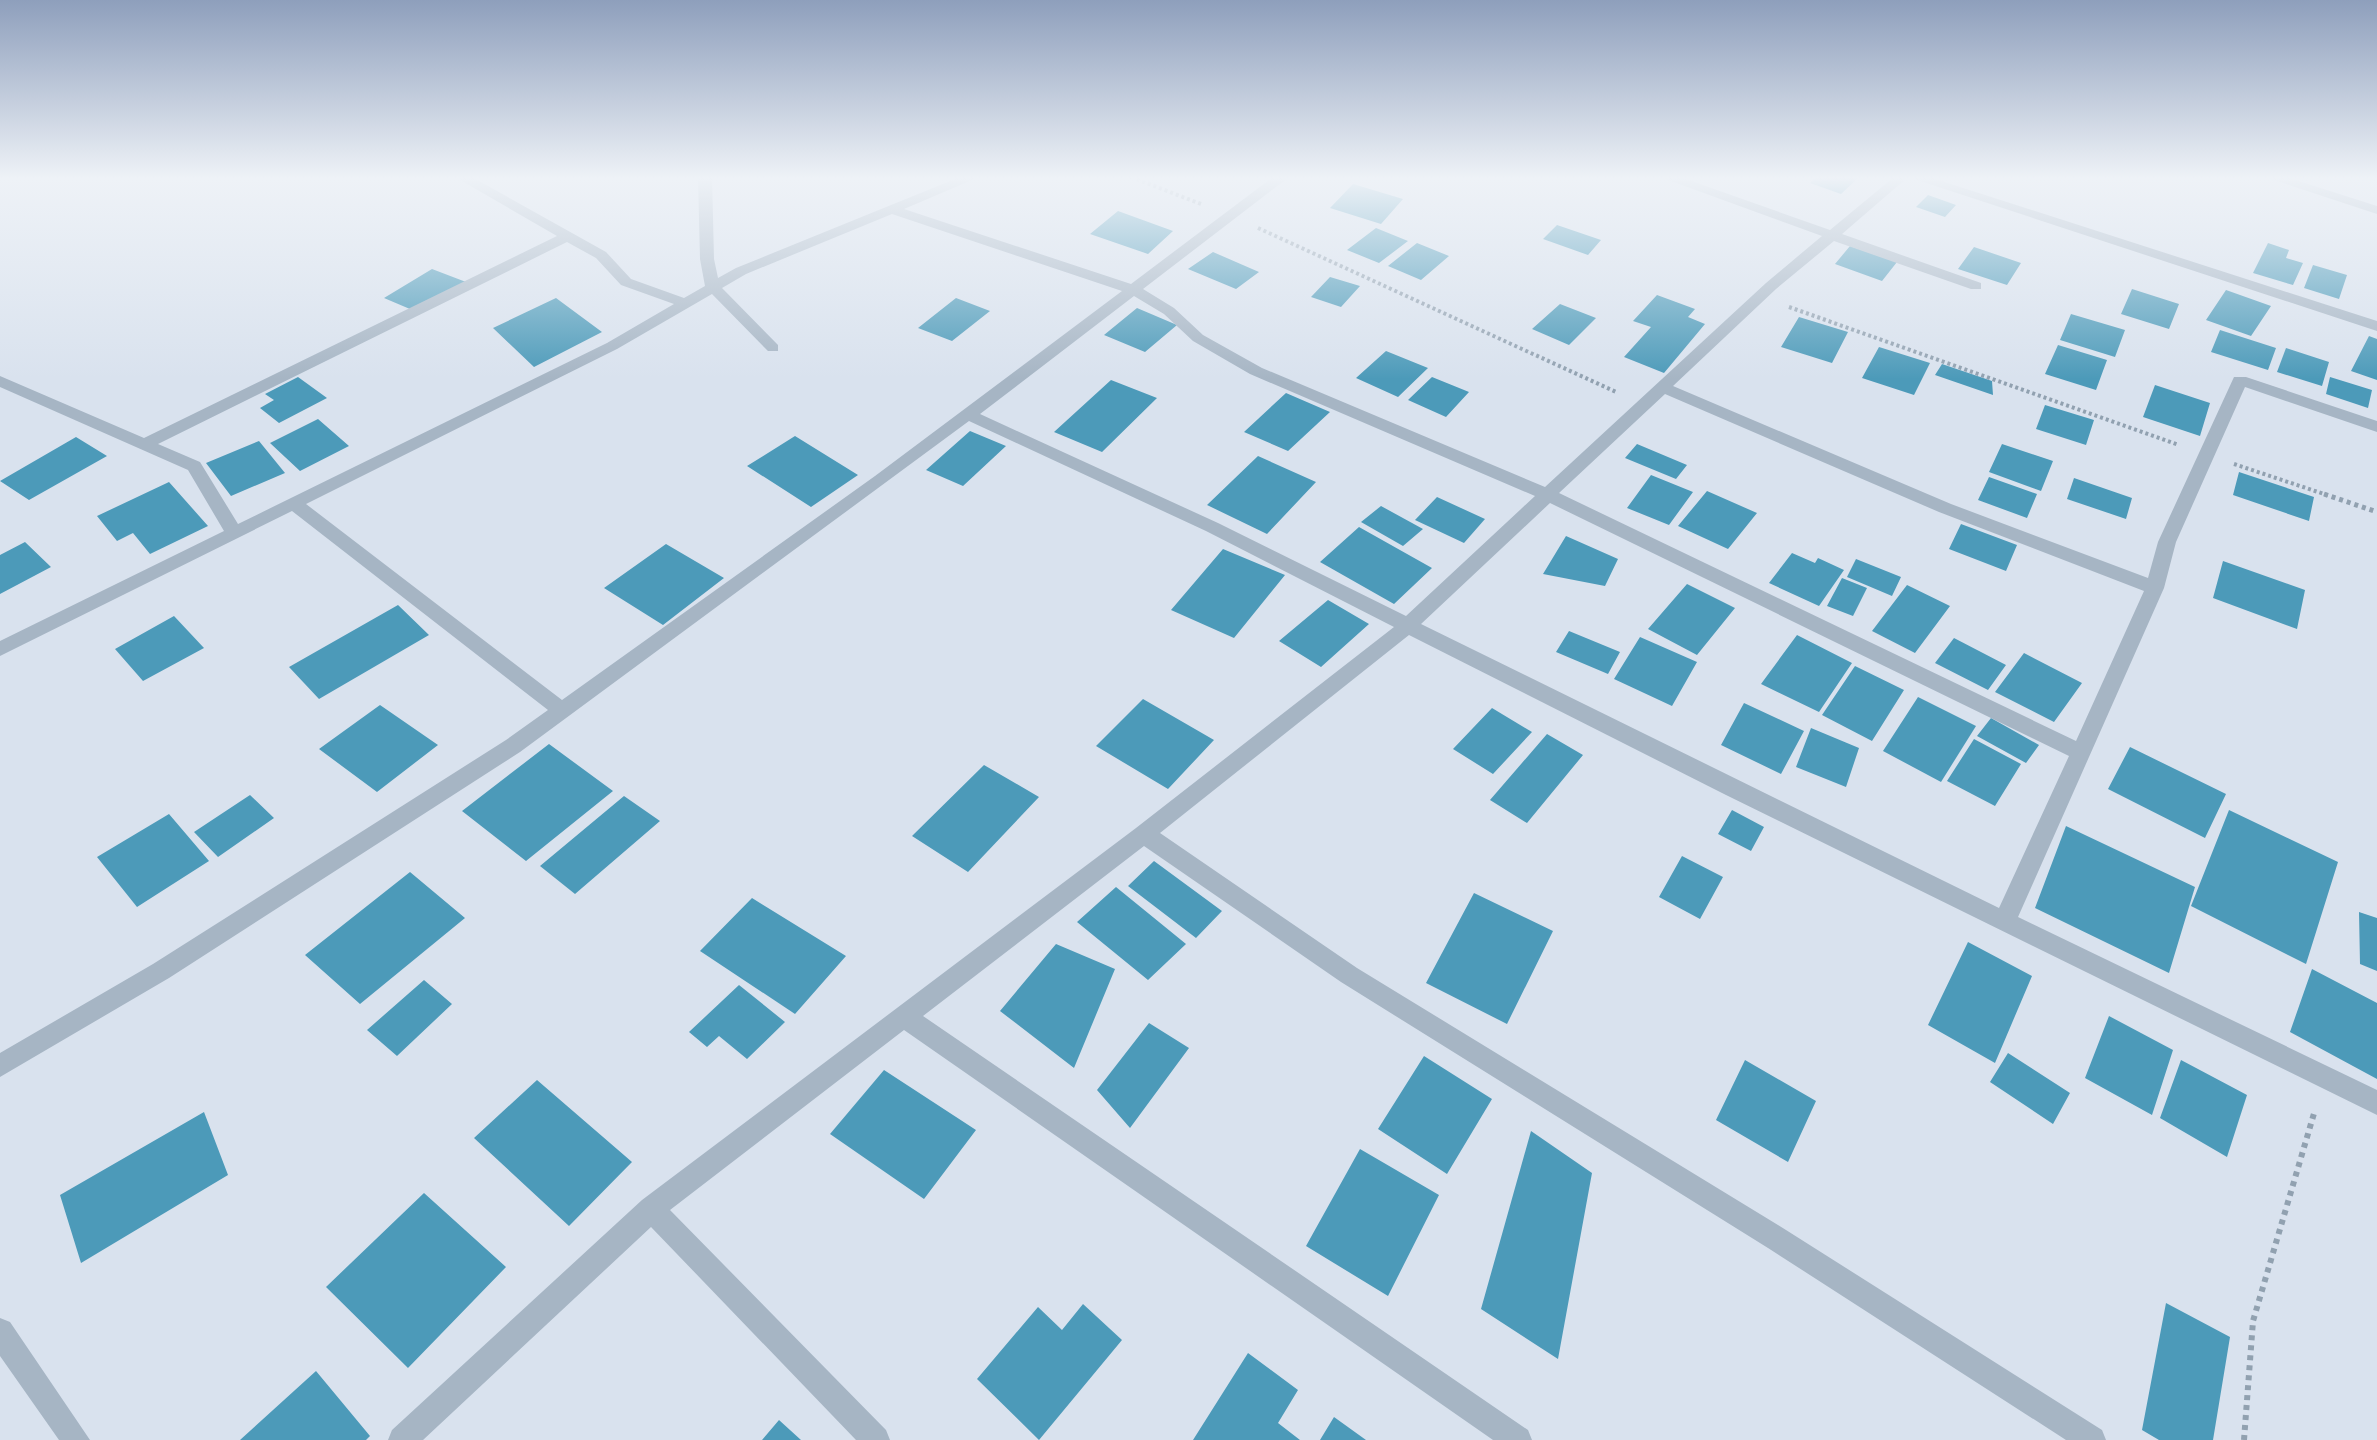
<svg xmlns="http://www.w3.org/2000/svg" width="2377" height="1440" font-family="'DM Sans',sans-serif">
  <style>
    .building { fill: #4c9ab9 }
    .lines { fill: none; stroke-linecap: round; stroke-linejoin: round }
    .path-far2 { stroke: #91a1b0; stroke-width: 4; stroke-dasharray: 3 3; stroke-linecap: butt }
    .path-far1 { stroke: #91a1b0; stroke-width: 5; stroke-dasharray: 4 4; stroke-linecap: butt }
    .path { stroke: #91a1b0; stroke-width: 6; stroke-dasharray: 5 5; stroke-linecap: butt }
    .minor { fill: #a6b5c4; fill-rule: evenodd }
  </style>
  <rect width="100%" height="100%" fill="#d9e2ee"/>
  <path class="building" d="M1816 177H1859L1841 194 1810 183Z
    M1353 184 1403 199 1381 224 1330 208Z
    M1928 195 1956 205 1945 217 1916 207Z
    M1118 211 1173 231 1148 254 1090 234Z
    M1557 225 1601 240 1588 255 1543 239Z
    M1376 228 1408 241 1379 263 1347 250Z
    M1417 243 1449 256 1421 280 1388 266Z
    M2268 243 2289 250 2286 258 2303 263 2293 285 2253 273Z
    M1850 246 1897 262 1882 281 1835 264Z
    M1974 247 2021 263 2007 285 1958 269Z
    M1213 252 1259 272 1236 289 1188 269Z
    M2313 265 2347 275 2339 299 2304 288Z
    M432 269 466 282 417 312 384 298Z
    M1330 277 1360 286 1341 307 1311 297Z
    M2132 289 2179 304 2169 329 2121 314Z
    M2226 290 2271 306 2251 336 2206 320Z
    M1657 295 1695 309 1688 317 1705 324 1664 373 1624 357 1651 327 1633 321Z
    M556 298 602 332 534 367 493 328Z
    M956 298 990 311 952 341 918 328Z
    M1560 304 1596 318 1569 345 1532 329Z
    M1137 308 1177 325 1145 352 1104 335Z
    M2071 314 2125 330 2115 357 2060 340Z
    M1799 317 1848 332 1832 363 1781 347Z
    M2220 330 2276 348 2268 370 2211 352Z
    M2369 336 2377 339V380L2351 371Z
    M2058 345 2107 360 2096 390 2045 374Z
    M1879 347 1930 363 1914 395 1862 378Z
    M2286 348 2329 362 2322 386 2277 372Z
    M1386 351 1428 368 1398 397 1356 378Z
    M1942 364 1992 381 1993 395 1935 375Z
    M298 377 327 398 279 423 260 408 274 400 265 394Z
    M1432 377 1469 392 1446 417 1408 400Z
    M2330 377 2372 390 2368 408 2326 394Z
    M1111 380 1157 398 1102 452 1054 432Z
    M2155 385 2210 403 2200 436 2143 417Z
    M1286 393 1330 412 1288 451 1244 432Z
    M2045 405 2094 420 2086 445 2036 429Z
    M318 419 349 446 300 471 270 443Z
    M970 431 1006 446 963 486 926 470Z
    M795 436 858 475 811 507 747 466Z
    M76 437 107 456 29 500 0 481Z
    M259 441 285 473 231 496 206 463Z
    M1637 444 1687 465 1676 479 1625 458Z
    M2002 444 2053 461 2041 491 1989 472Z
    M1258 456 1316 482 1267 534 1207 505Z
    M2239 472 2314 497 2309 521 2233 495Z
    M1651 475 1693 492 1669 525 1627 508Z
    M1989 477 2037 494 2027 518 1978 500Z
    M2074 478 2132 498 2126 519 2067 499Z
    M169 482 208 526 150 554 133 533 117 541 97 516Z
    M1707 491 1757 513 1728 549 1678 526Z
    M1437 497 1485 519 1464 543 1415 520Z
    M1381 506 1423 529 1403 546 1361 522Z
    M1961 524 2017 545 2006 571 1949 549Z
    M1359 527 1432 568 1394 604 1320 562Z
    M1566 536 1618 559 1605 586 1543 574Z
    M25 542 51 567 0 594V555Z
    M666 544 724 578 663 625 604 588Z
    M1223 549 1285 575 1234 638 1171 610Z
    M1792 553 1815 563 1818 558 1844 570 1819 606 1769 583Z
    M1856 559 1901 577 1892 596 1847 577Z
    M2223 561 2305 590 2297 629 2213 598Z
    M1842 578 1867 588 1853 616 1827 606Z
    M1687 584 1735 608 1697 655 1648 629Z
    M1907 585 1950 606 1915 653 1872 631Z
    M1328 600 1369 624 1321 667 1279 641Z
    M398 605 429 635 319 699 289 667Z
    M174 616 204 648 143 681 115 649Z
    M1569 631 1620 652 1608 674 1556 652Z
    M1797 635 1852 663 1819 712 1761 684Z
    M1640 637 1697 662 1672 706 1614 679Z
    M1954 638 2006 665 1988 690 1935 663Z
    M2024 653 2082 683 2054 722 1995 692Z
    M1855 666 1904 690 1872 741 1822 715Z
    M1918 697 1976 726 1941 782 1883 751Z
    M1143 699 1214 740 1168 789 1096 746Z
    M1744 703 1804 731 1781 774 1721 745Z
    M380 705 438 745 377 792 319 749Z
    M1492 708 1532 732 1493 774 1453 749Z
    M1991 718 2039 745 2026 763 1977 736Z
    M1811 728 1859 748 1846 787 1796 767Z
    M1547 734 1583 755 1527 823 1490 800Z
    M1974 739 2021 764 1995 806 1947 781Z
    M549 744 613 791 526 861 462 811Z
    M2130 747 2226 794 2205 838 2108 789Z
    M984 765 1039 797 968 872 912 836Z
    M250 795 274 818 218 857 194 832Z
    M624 796 660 821 575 894 540 866Z
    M1732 810 1764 827 1751 851 1718 834Z
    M2229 810 2338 862 2306 964 2191 906Z
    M169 814 209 861 137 907 97 857Z
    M2066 826 2195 887 2169 973 2035 908Z
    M1682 856 1723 877 1700 919 1659 897Z
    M1154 861 1222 911 1196 938 1128 886Z
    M410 872 465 918 360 1004 305 955Z
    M1116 887 1186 944 1148 980 1077 922Z
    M1474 893 1553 931 1507 1024 1426 983Z
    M752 898 846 956 795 1014 700 951Z
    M2359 912 2377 918V971L2360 964Z
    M1968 942 2032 976 1995 1063 1928 1025Z
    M1056 944 1115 969 1074 1068 1000 1011Z
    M2312 969 2377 1003V1079L2290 1032Z
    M424 980 452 1004 397 1056 367 1030Z
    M739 985 785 1022 747 1059 719 1036 707 1047 689 1032Z
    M2109 1016 2173 1050 2152 1115 2085 1078Z
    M1149 1023 1189 1048 1130 1128 1097 1090Z
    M2008 1053 2070 1093 2053 1124 1990 1082Z
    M1424 1056 1492 1099 1447 1174 1378 1129Z
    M1745 1060 1816 1101 1788 1162 1716 1120Z
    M2181 1060 2247 1095 2227 1157 2160 1118Z
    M884 1070 976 1130 924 1199 830 1134Z
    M537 1080 632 1162 569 1226 474 1138Z
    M204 1112 228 1175 81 1263 60 1195Z
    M1531 1131 1592 1173 1558 1359 1481 1309Z
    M1360 1149 1439 1195 1388 1296 1306 1246Z
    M424 1193 506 1267 408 1368 326 1287Z
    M2166 1303 2230 1337 2213 1440H2159L2142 1430Z
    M1083 1304 1122 1340 1039 1440 977 1379 1038 1307 1062 1330Z
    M1248 1353 1298 1390 1278 1423 1300 1440H1193Z
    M316 1371 370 1436 366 1440H240Z
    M1334 1417 1366 1440H1320Z
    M779 1420 801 1440H762Z"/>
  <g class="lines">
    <path class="path-far2" d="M1131 177 1201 204
      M1258 228 1616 392
      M1789 307 2179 445
      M2234 464 2330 496"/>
    <path class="path-far1" d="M2324 494 2377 512"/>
    <path class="path" d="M2244 1440 2253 1321 2315 1110"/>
    <path class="minor" d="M455 177H472L606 252 631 279 684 298 705 286 700 259 698 177H712L714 259 718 278 736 268 960 177H979L904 209 1131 284 1273 177H1289L1143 289 1174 308 1203 335 1262 368 1545 487 1766 283 1822 236 1660 177H1680L1830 230 1894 177H1929L2377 321V331L1908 177 1842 234 1981 283V289H1971L1834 241 1776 289 1673 386 1951 504 2148 578 2158 542 2234 377H2246L2377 421V432L2245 387 2176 542 2164 588 2018 917 2377 1090V1115L1726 795 1409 635 1160 833 1357 968 1786 1230 2102 1430 2106 1440H2066L1768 1248 1341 982 1144 846 923 1016 1528 1430 1532 1440H1493L904 1030 670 1210 886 1430 890 1440H856L651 1227 423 1440H388L392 1430 642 1200 1136 828 1394 627 1206 531 969 421 520 752 169 978 0 1077V1053L153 964 506 740 548 710 292 511 0 656V641L224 531 188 470 0 387V376L144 438 557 236ZM892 214 1122 291 875 476 562 700 306 504 617 349 712 294 768 351H778V345L722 288 746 274ZM567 242 596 258 621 285 674 304 607 343 238 524 200 462 158 444ZM1134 296 1164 314 1193 341 1250 374 1535 496 1406 616 1218 523 980 414ZM1665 394 1939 512 2144 591 2076 741 1559 493ZM1550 503 2069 756 1999 908 1421 624Z
      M2265 177H2286L2377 206V214Z
      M0 1318 10 1322 90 1440H59L0 1356Z"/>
  </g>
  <linearGradient id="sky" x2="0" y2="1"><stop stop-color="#8e9fbc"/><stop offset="0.47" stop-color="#eef2f7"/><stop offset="1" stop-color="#eef2f7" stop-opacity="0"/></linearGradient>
  <rect width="2377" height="379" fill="url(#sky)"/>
</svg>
